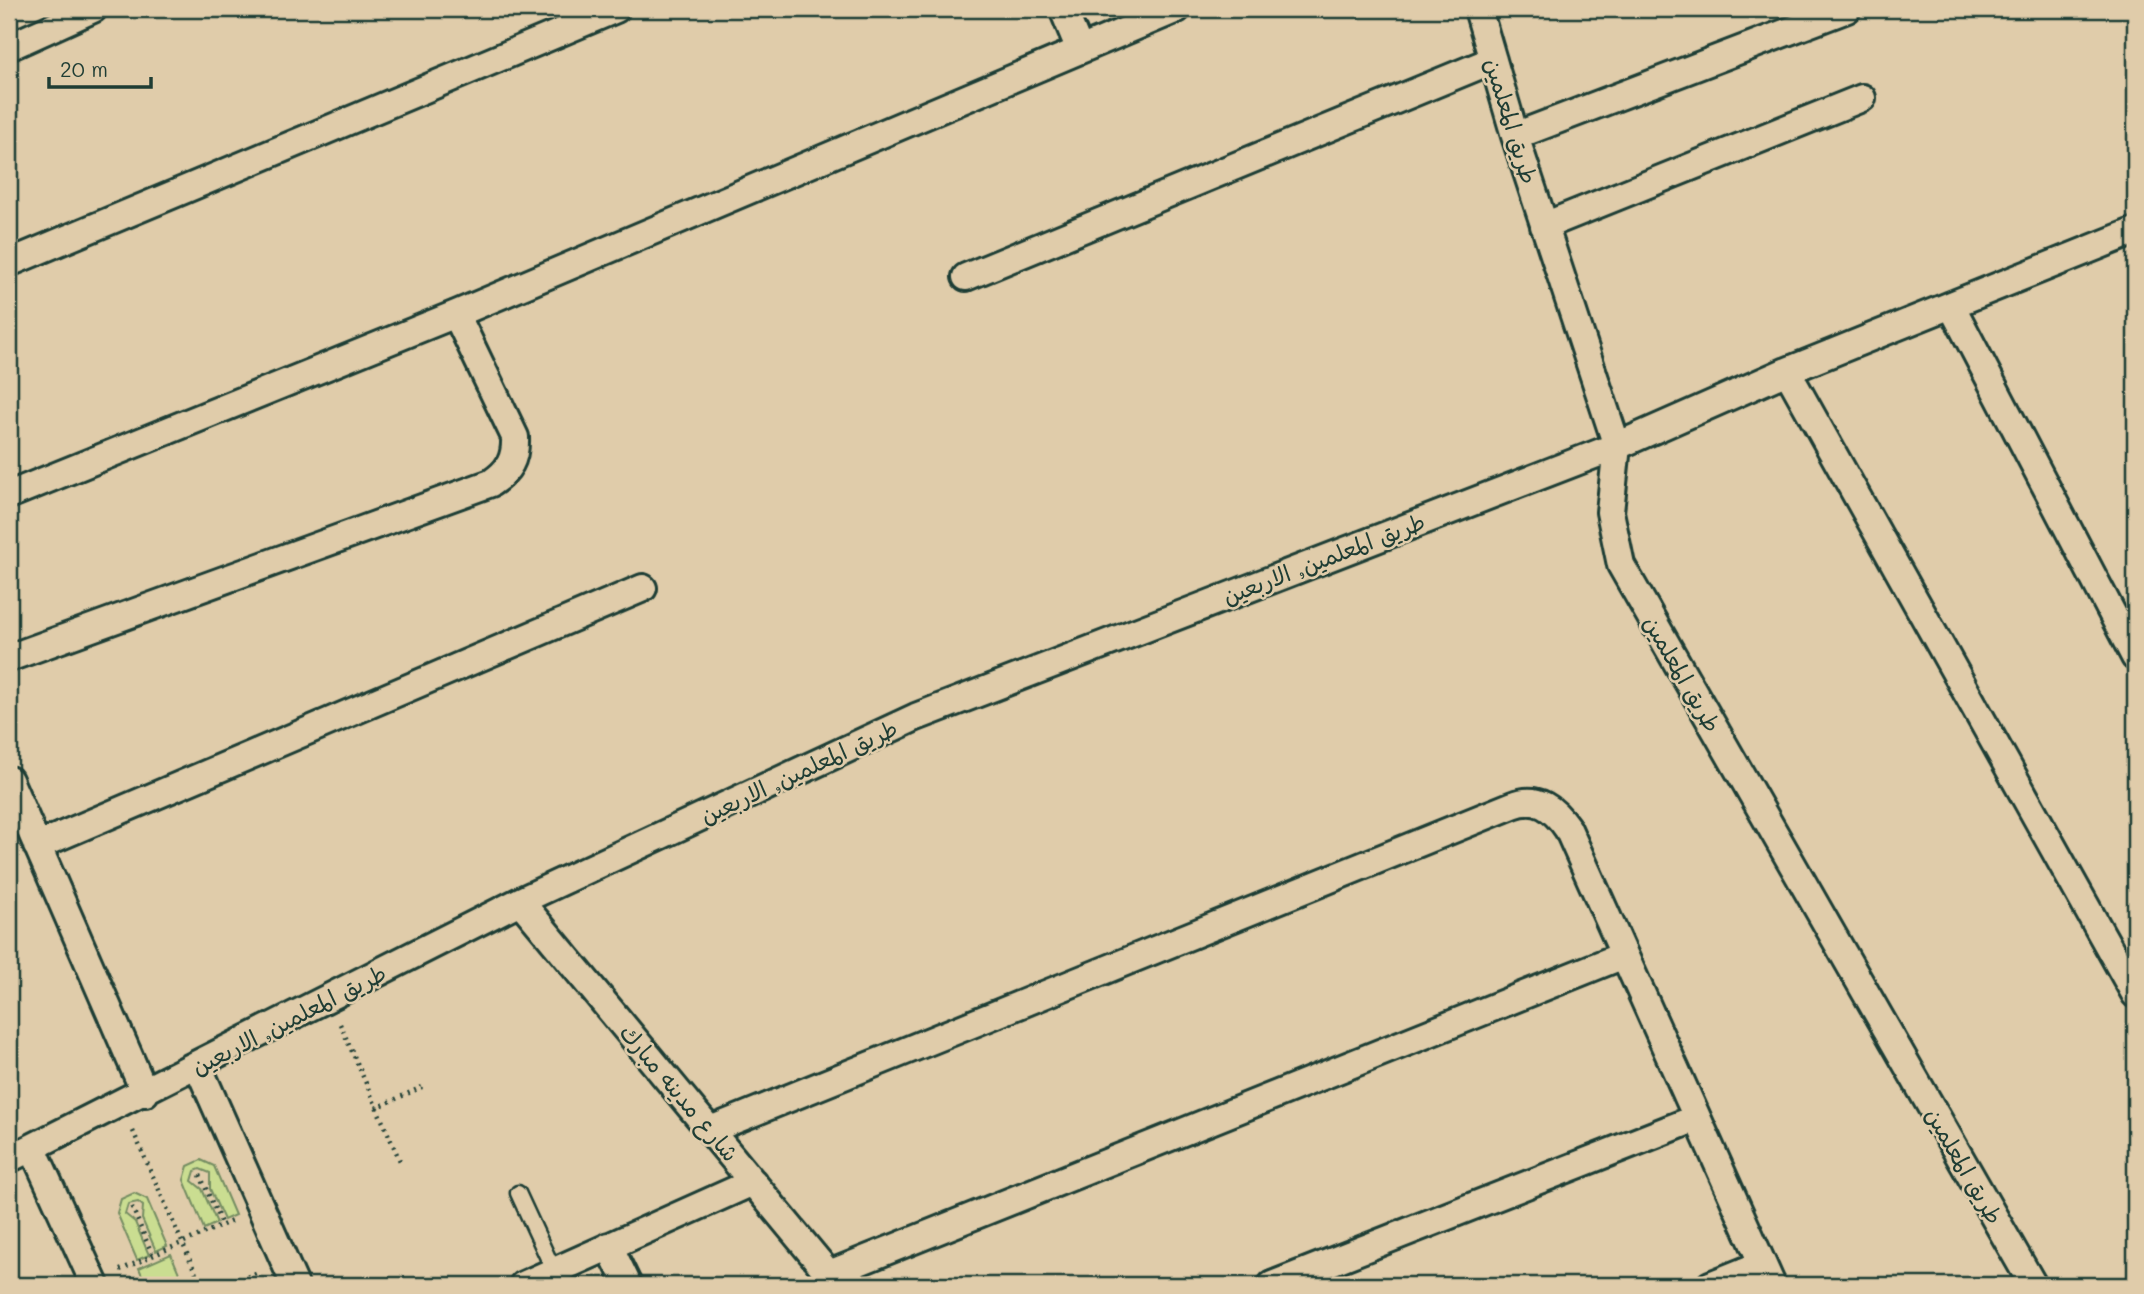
<svg xmlns="http://www.w3.org/2000/svg" width="2144" height="1294" viewBox="0 0 2144 1294" font-family="Mali,'Playpen Sans Arabic',sans-serif">
<style>
.green{fill:#cadd91;stroke:#748d62;stroke-width:2}
.lines{fill:none;stroke-linecap:round;stroke-linejoin:round}
.lane-casing{stroke:#1f3d34;stroke-width:19}
.street-casing{stroke:#1f3d34;stroke-width:32}
.path{stroke:#1f3d34;stroke-width:4.5;stroke-dasharray:2 5;stroke-linecap:butt}
.lane{stroke:#e0ccaa;stroke-width:14}
.street{stroke:#e0ccaa;stroke-width:26}
.labels{text-anchor:middle;stroke-width:5;stroke-linejoin:round;paint-order:stroke}
.street-label{font-size:23px;fill:#1f3d34;stroke:#e0ccaa}
</style>
<rect width="100%" height="100%" fill="#e0ccaa"/>
<filter id="ink" filterUnits="userSpaceOnUse"><feTurbulence type="fractalNoise" baseFrequency=".0143" numOctaves="2"/><feDisplacementMap in="SourceGraphic" scale="14" xChannelSelector="R" yChannelSelector="G"/><feConvolveMatrix kernelMatrix="1 2 1 2 8 2 1 2 1" color-interpolation-filters="sRGB"/></filter>
<g filter="url(#ink)">
<path class="green" d="M 201,1160 L 214,1166 L 235,1215 L 224,1220 L 210,1189 L 210,1173 L 200,1169 L 195,1171 L 192,1181 L 202,1189 L 217,1223 L 204,1229 L 184,1180 L 188,1166 Z
M 134,1193 L 147,1199 L 167,1246 L 156,1251 L 142,1219 L 143,1206 L 138,1202 L 128,1204 L 125,1214 L 135,1222 L 149,1255 L 137,1260 L 117,1213 L 121,1199 Z
M 171,1254 L 184,1285 L 146,1285 L 139,1268 Z"/>
<g class="lines">
<defs>
<path id="lane" d="M 518,1193 L 554,1271"/>
<path id="street" d="M 1063,9 L 1080,50
M 1478,9 L 1515,136 L 1617,446 L 1610,512 L 1621,565 L 2033,1285
M 9,47 L 93,9
M 1515,136 L 1847,9
M 1544,226 L 1862,98
M 9,263 L 616,9
M 966,277 L 1493,60
M 1951,305 L 2135,657
M 1787,371 L 2135,994
M 9,495 L 456,314 L 1177,9
M 9,658 L 491,483 C 509,471 516,459 515,437 L 456,314
M 9,780 L 145,1093
M 37,846 L 643,588
M 520,901 L 838,1285
M 198,1066 L 295,1285
M 710,1130 L 1513,805 C 1538,795 1554,809 1568,829 L 1772,1285
M 33,1149 L 95,1285
M 9,1159 L 520,901 L 916,717 L 1617,446 L 1787,371 L 2135,231
M 609,1246 L 628,1285
M 829,1274 L 1624,955
M 523,1285 L 753,1182
M 1272,1285 L 1697,1118
M 1710,1285 L 1762,1264"/>
</defs>
<use href="#lane" class="lane-casing"/>
<use href="#street" class="street-casing"/>
<path class="path" d="M 340,1024 L 400,1161
M 376,1108 L 422,1087
M 133,1131 L 201,1285
M 200,1175 L 222,1225
M 132,1207 L 153,1256
M 120,1270 L 234,1220
M 228,1285 L 256,1273"/>
<use href="#lane" class="lane"/>
<use href="#street" class="street"/>
</g>
</g>
<g class="labels">
<g class="street-label">
<text transform="translate(1511 121) rotate(73)" y="8">طريق المعلمين</text>
<text transform="translate(1324 559) rotate(-21)" y="8">طريق المعلمين, الاربعين</text>
<text transform="translate(1682 674) rotate(60)" y="8">طريق المعلمين</text>
<text transform="translate(799 772) rotate(-25)" y="8">طريق المعلمين, الاربعين</text>
<text transform="translate(289 1020) rotate(-27)" y="8">طريق المعلمين, الاربعين</text>
<text transform="translate(679 1093) rotate(50)" y="8">شارع مدينه مبارك</text>
<text transform="translate(1964 1166) rotate(60)" y="8">طريق المعلمين</text>
</g>
</g>
<rect width="2144" height="1294" fill="none" stroke="#e0ccaa" stroke-width="35"/>
<rect x="18" y="18" width="2109" height="1259" fill="none" stroke="#1f3d34" stroke-width="2.5" filter="url(#ink)"/>
<path d="M49 77v10h102v-10" fill="none" stroke="#1f3d34" stroke-width="3.5"/>
<text x="60" y="77" font-size="21" fill="#1f3d34" stroke="#e0ccaa" stroke-width="5" paint-order="stroke">20 m</text>
</svg>
